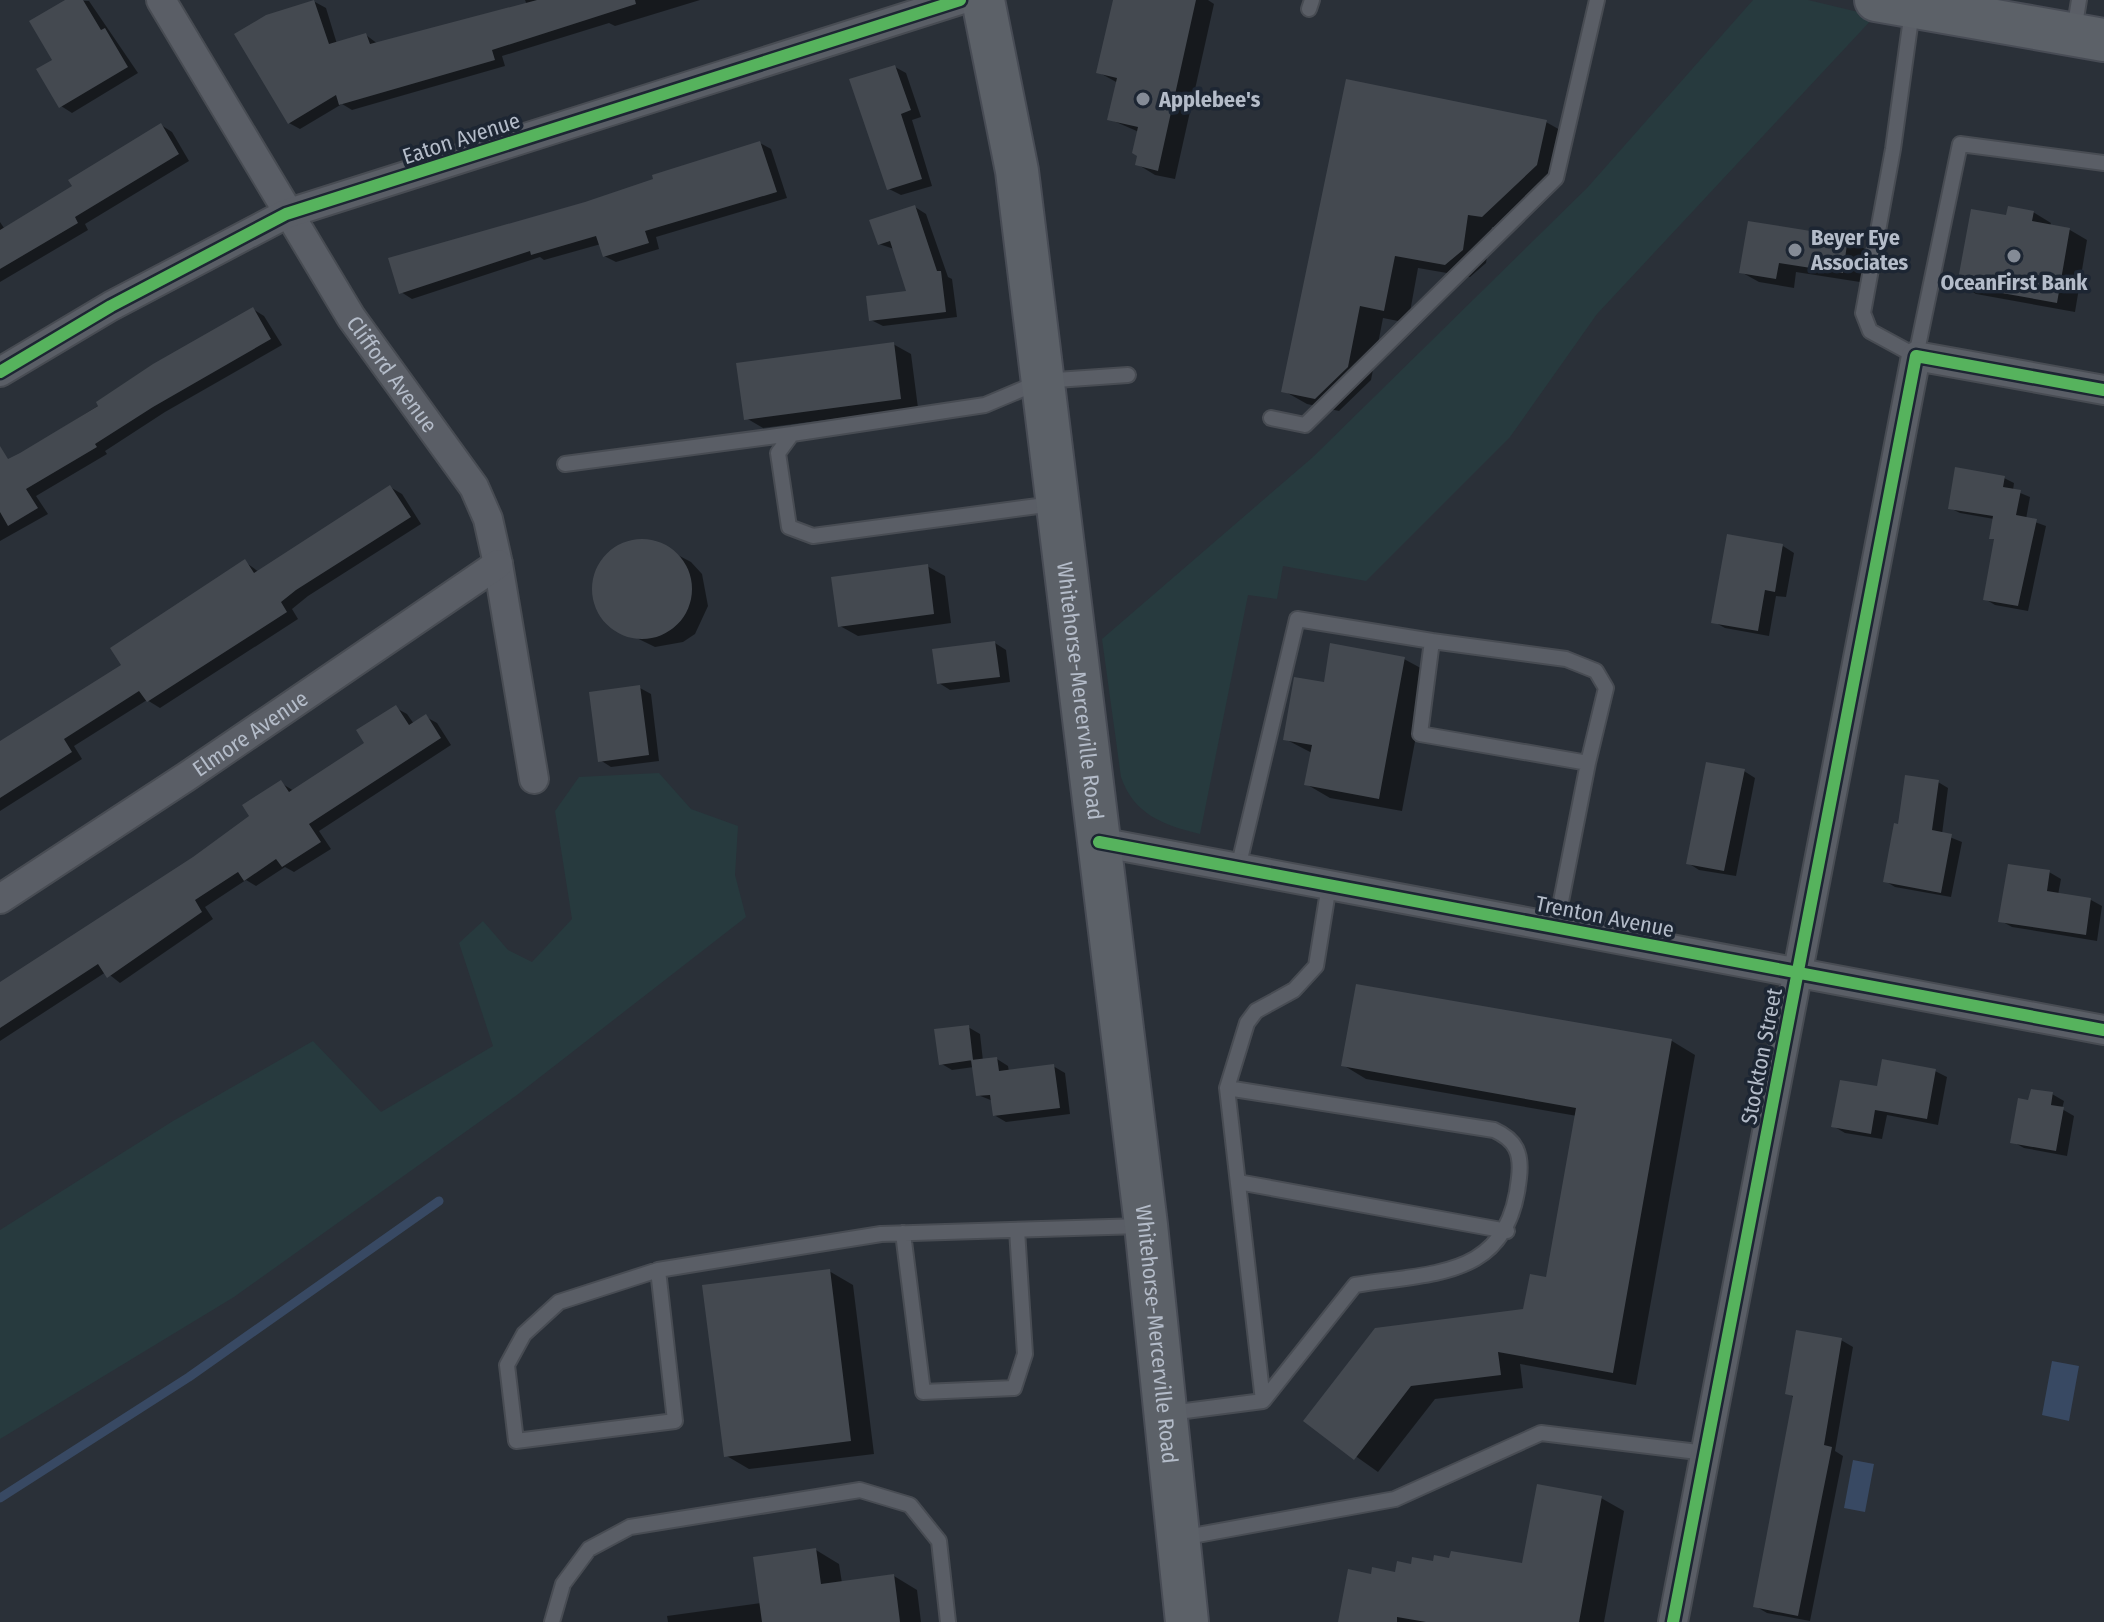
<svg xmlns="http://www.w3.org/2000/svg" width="2104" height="1622" viewBox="0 0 2104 1622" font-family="'Fira Sans Condensed',sans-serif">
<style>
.green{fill:#273a3e}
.water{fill:#384963}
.shadow{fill:#0007}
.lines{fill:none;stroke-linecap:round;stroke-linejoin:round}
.stream{stroke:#384963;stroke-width:9}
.building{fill:#444950}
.service-casing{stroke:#484c53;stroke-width:18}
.minor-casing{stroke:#484c53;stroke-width:32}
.primary-casing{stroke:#484c55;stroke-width:46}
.service{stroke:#5a5e66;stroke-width:14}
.minor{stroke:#5a5e66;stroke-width:28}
.primary{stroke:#5c6168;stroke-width:42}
.cycleway-casing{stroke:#1d2633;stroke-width:17}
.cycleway{stroke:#56b35d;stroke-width:12}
.poi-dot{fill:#848b96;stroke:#1d2633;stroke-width:3}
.labels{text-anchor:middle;stroke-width:7;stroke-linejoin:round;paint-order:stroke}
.poi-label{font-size:22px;font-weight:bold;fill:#b4bcc9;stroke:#1d2633;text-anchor:start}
.street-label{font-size:22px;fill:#b4bcc9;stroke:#1d2633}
</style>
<rect width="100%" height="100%" fill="#2a3038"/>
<path class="green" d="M 1753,0 L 1808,0 L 1875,16 L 1597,314 L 1510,437 L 1366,581 L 1283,566 L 1277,599 L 1248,595 L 1200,834 C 1164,825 1134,815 1121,777 L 1102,639 L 1313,457 L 1587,188 Z
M 659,773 L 691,809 L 738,826 L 735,875 L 746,917 L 517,1095 L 234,1297 L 0,1439 L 0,1230 L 173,1121 L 313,1041 L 381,1112 L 493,1046 L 459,943 L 483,921 L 508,950 L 532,962 L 572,919 L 555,811 L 579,777 Z"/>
<path class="water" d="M 2052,1361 L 2079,1366 L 2069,1421 L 2042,1415 Z
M 1853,1460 L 1874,1464 L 1865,1512 L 1844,1508 Z"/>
<path class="shadow" d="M 69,0 L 89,1 L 138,73 L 72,113 L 61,106 L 54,60 Z
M 525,0 L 700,0 L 615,26 L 609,23 L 502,56 L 505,66 L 352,110 L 342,104 L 300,129 L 289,123 L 315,2 L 326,8 L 337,44 L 366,35 L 378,44 L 527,5 Z
M 1115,0 L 1208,0 L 1214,4 L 1175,179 L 1155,175 L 1137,164 L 1139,132 L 1109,119 L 1118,83 L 1098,72 Z
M 895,67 L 906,73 L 921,117 L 912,120 L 932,186 L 901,195 L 889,189 Z
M 1348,81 L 1546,122 L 1569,135 L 1560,178 L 1506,229 L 1492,227 L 1486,263 L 1470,277 L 1418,268 L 1408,323 L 1383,318 L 1371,380 L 1339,411 L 1307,404 L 1284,391 Z
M 161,125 L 172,132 L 189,161 L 85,224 L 88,230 L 0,282 L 0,222 L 4,228 L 74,187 Z
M 760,143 L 771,149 L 787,198 L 656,237 L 659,249 L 616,262 L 604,256 L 601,244 L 544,260 L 540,257 L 412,299 L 401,292 Z
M 915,207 L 926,214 L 948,277 L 952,279 L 957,317 L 883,326 L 871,320 L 909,293 L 894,249 L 879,244 Z
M 2033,212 L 2051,223 L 2050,226 L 2070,230 L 2087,240 L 2075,312 L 1976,294 L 1959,284 L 2008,217 Z
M 1749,224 L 1848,239 L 1865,249 L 1860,282 L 1796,272 L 1794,288 L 1759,282 L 1741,272 Z
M 253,309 L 264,316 L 282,345 L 165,412 L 105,451 L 107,454 L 36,496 L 48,514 L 0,541 L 0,467 Z
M 893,344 L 911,354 L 918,408 L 763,428 L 746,418 Z
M 2004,478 L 2014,483 L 2013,490 L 2030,497 L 2026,519 L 2046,526 L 2028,611 L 1995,605 L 1985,599 L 1996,540 L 1991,538 L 1994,519 L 1960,513 L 1950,508 Z
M 390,487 L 402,494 L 421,524 L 308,596 L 292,609 L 298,619 L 160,708 L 147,700 L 74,746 L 82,759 L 0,811 L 0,743 L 124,666 L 245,562 L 259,572 Z
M 641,541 L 657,543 L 672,552 L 691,562 L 702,574 L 708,606 L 695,634 L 683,642 L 655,647 L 610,625 L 600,612 L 594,580 L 611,552 L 625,544 Z
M 1783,546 L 1794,553 L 1786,597 L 1776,596 L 1769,636 L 1725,628 L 1714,622 Z
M 927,566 L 945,576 L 951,623 L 858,636 L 840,626 Z
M 995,643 L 1006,650 L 1010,682 L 950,690 L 939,683 Z
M 1404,659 L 1428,672 L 1402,811 L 1330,798 L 1306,784 L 1312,753 L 1285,739 L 1325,684 Z
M 640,688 L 651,694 L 659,761 L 611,767 L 600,760 Z
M 396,708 L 407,714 L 414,724 L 426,717 L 437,723 L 451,745 L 319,831 L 331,849 L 294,872 L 285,867 L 256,886 L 246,880 L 205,907 L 213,919 L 120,983 L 106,972 L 0,1041 L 0,986 L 194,859 L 252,817 L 281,783 L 294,791 L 367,744 Z
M 1744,771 L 1755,778 L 1736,876 L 1699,870 L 1688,863 Z
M 1938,782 L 1948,788 L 1942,834 L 1962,842 L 1951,897 L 1895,887 L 1885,881 L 1900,826 Z
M 2049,872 L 2061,879 L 2058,895 L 2091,900 L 2102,906 L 2097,941 L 2012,927 L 2001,921 Z
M 1357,986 L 1672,1041 L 1695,1055 L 1636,1385 L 1520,1364 L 1523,1388 L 1435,1399 L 1378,1472 L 1306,1421 L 1525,1311 L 1548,1279 L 1577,1116 L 1366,1079 L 1343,1065 Z
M 968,1027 L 980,1034 L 983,1061 L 997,1059 L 1008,1066 L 1009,1072 L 1053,1066 L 1065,1073 L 1070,1114 L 1006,1122 L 994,1115 L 993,1101 L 978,1095 L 974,1067 L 952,1070 L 940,1063 Z
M 1935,1071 L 1947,1077 L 1938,1125 L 1887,1115 L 1882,1139 L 1845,1133 L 1833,1126 L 1878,1088 Z
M 2052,1094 L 2064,1101 L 2062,1109 L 2074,1116 L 2067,1156 L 2024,1148 L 2013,1142 L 2030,1102 Z
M 829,1271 L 853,1285 L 874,1454 L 749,1469 L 725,1455 Z
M 1841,1340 L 1853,1347 L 1835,1451 L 1843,1456 L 1810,1621 L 1767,1613 L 1755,1606 L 1795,1398 L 1787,1393 Z
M 1601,1498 L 1624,1511 L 1604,1622 L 1340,1622 L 1373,1576 L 1397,1574 L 1413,1567 L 1435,1563 L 1523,1566 Z
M 816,1550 L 839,1564 L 842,1583 L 894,1576 L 917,1590 L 921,1622 L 668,1622 L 667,1616 L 761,1603 Z"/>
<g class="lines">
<path class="stream" d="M 0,1498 L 189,1377 L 439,1201"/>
</g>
<path class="building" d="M 65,0 L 83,0 L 101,30 L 105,28 L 128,67 L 59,108 L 36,69 L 52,60 L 29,21 Z
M 314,0 L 329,44 L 366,33 L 370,44 L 537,0 L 635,0 L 636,4 L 492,50 L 495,60 L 339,105 L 336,95 L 288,124 L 234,34 L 266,15 Z
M 1113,0 L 1196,0 L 1158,171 L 1135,165 L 1137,156 L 1132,153 L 1138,127 L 1107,120 L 1117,78 L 1096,73 Z
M 895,65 L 911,110 L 901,114 L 922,179 L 887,190 L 849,79 Z
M 1346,79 L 1547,120 L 1537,165 L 1482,217 L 1468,215 L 1463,250 L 1445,265 L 1395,256 L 1384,311 L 1360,306 L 1348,367 L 1315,399 L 1281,392 Z
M 161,123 L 179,154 L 75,217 L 78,223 L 0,269 L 0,230 L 72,186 L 68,180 Z
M 760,141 L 777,192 L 645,231 L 649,243 L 603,257 L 596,236 L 531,255 L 530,251 L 399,294 L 388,258 L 585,202 L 653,179 L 652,175 Z
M 915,205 L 937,271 L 941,271 L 946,312 L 869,321 L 866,296 L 906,291 L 890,241 L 878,245 L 869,220 Z
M 2008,206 L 2034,211 L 2032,221 L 2070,228 L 2057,303 L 1957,285 L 1971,209 L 2006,215 Z
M 1748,221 L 1848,237 L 1843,273 L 1779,263 L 1776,279 L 1739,273 Z
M 253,307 L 271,339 L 153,407 L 95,444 L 97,447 L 26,489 L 38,508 L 8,526 L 0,512 L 0,446 L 8,459 L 20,453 L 98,406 L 96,402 L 153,364 Z
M 894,342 L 901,399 L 744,420 L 736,363 Z
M 1955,467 L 2005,476 L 2003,487 L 2021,490 L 2016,515 L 2037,519 L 2018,606 L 1983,600 L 1994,539 L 1989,539 L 1993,516 L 1948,509 Z
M 390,485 L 411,517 L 296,590 L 281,602 L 287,612 L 147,702 L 139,691 L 64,739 L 72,752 L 0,798 L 0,741 L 121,665 L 110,648 L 245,559 L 254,573 Z
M 1727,534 L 1783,544 L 1775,592 L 1765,590 L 1758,631 L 1711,623 Z
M592 589a50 50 0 1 1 100 0a50 50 0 1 1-100 0Z
M 928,564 L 934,614 L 838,627 L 831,577 Z
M 995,641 L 1000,677 L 937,684 L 932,649 Z
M 1330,643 L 1405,657 L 1379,799 L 1304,785 L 1312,745 L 1283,740 L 1294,677 L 1324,682 Z
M 640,685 L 649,755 L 598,762 L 589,692 Z
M 396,705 L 409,725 L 426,714 L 441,738 L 309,824 L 321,842 L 282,867 L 276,859 L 244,881 L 238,872 L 195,900 L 202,912 L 107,978 L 98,964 L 0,1028 L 0,982 L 193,857 L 249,816 L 242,805 L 281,780 L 289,792 L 364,743 L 356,730 Z
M 1706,762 L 1745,769 L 1724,871 L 1686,864 Z
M 1905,775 L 1939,780 L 1932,830 L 1952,834 L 1941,893 L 1883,882 L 1894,823 L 1898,824 Z
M 2008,864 L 2050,870 L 2047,891 L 2091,898 L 2086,935 L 1998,922 Z
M 1356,984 L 1672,1039 L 1613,1373 L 1498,1352 L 1501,1375 L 1411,1386 L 1354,1460 L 1303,1421 L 1375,1328 L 1523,1309 L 1530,1274 L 1546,1277 L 1576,1108 L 1341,1066 Z
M 969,1025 L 973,1060 L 939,1065 L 934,1029 Z
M 997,1057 L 999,1071 L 1054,1064 L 1060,1108 L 993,1116 L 990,1095 L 976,1096 L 971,1060 Z
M 1882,1059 L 1936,1069 L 1927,1119 L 1875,1110 L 1871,1134 L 1831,1127 L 1840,1080 L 1877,1086 Z
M 2031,1089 L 2053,1092 L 2051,1105 L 2064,1107 L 2056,1151 L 2010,1143 L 2018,1098 L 2028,1100 Z
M 830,1269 L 851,1441 L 724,1457 L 702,1285 Z
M 1796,1330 L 1842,1338 L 1824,1445 L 1832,1447 L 1798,1616 L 1753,1607 L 1793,1396 L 1785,1394 Z
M 1537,1484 L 1602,1496 L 1579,1622 L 1426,1622 L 1397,1617 L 1397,1622 L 1338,1622 L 1348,1569 L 1371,1574 L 1372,1567 L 1395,1572 L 1397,1561 L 1411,1564 L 1412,1557 L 1433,1561 L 1434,1555 L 1449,1558 L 1451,1551 L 1522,1563 Z
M 816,1548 L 821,1584 L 894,1574 L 900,1622 L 762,1622 L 753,1557 Z"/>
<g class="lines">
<defs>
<path id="service" d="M 1309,9 L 1312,0
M 1912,11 L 1893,149 L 1863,313 L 1870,331 L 1916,356 L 1960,144 L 2104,163
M 2074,31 L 2079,0
M 1271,418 L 1305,425 L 1556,178 L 1597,0
M 565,464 L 792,434
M 1053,504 L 813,536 L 789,527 L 778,453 L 792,434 L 985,405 L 1042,381 L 1128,375
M 1432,641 L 1566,659 L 1596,671 L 1606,688 L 1588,763
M 1238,868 L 1297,619 L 1432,641 L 1420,734 L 1588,763 L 1556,927
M 1227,1088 L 1263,1401
M 1238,1182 L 1507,1231
M 903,1233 L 923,1392 L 1014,1388 L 1025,1354 L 1017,1230
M 658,1270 L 675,1421 L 516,1441 L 507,1365 L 524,1334 L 559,1302 L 658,1270 L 881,1234 L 1142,1226
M 1170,1413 L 1263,1401 L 1355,1285 C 1435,1272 1509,1279 1519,1178 C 1522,1153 1516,1140 1494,1130 L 1227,1088 L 1247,1023 L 1256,1011 L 1294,990 L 1316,966 L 1329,885
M 1181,1538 L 1395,1499 L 1541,1433 L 1706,1453
M 552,1622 L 563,1584 L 589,1549 L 630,1527 L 860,1490 L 910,1505 L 939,1541 L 948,1622"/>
<g id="minor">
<path id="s1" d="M 161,0 L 351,317 L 474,487 L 488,519 L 498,564 L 534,779"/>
<path d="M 0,372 L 111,306 L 286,214 L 960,0"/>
<path d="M 1099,842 L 2104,1030"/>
<path id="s2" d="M 0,899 L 186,777 L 498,564"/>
<path d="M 1673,1622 L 1916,356 L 2104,390"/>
</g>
<g id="primary">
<path id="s3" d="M 983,0 L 1017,171 L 1146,1225 L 1187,1622"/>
<path d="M 1876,0 L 2104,40"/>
</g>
</defs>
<use href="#service" class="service-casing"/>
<use href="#minor" class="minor-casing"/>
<use href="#primary" class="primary-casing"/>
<use href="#service" class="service"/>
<use href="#minor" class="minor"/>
<use href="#primary" class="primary"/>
<defs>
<path id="cycleway" d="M 0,372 L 111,306 L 286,214 L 960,0
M 1099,842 L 2104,1030
M 1673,1622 L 1916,356 L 2104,390"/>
</defs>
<use href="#cycleway" class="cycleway-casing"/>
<use href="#cycleway" class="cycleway"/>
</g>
<g class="poi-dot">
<circle cx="1143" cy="99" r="8"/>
<circle cx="1795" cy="250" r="8"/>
<circle cx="2014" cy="256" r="8"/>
</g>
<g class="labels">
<g class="poi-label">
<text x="1159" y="107">Applebee's</text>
<text x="1811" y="245">Beyer Eye<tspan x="1811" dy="25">Associates</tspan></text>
<text x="2014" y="290" text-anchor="middle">OceanFirst Bank</text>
</g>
<g class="street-label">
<text transform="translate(461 138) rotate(-18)" y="8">Eaton Avenue</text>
<text dy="8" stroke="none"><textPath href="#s1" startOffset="440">Clifford Avenue</textPath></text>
<text dy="8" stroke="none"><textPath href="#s3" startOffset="698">Whitehorse-Mercerville Road</textPath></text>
<text dy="8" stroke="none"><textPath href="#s2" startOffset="300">Elmore Avenue</textPath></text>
<text transform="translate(1605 916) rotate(11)" y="8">Trenton Avenue</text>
<text transform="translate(1761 1056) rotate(-79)" y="8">Stockton Street</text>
<text dy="8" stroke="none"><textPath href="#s3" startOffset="1346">Whitehorse-Mercerville Road</textPath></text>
</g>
</g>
</svg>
